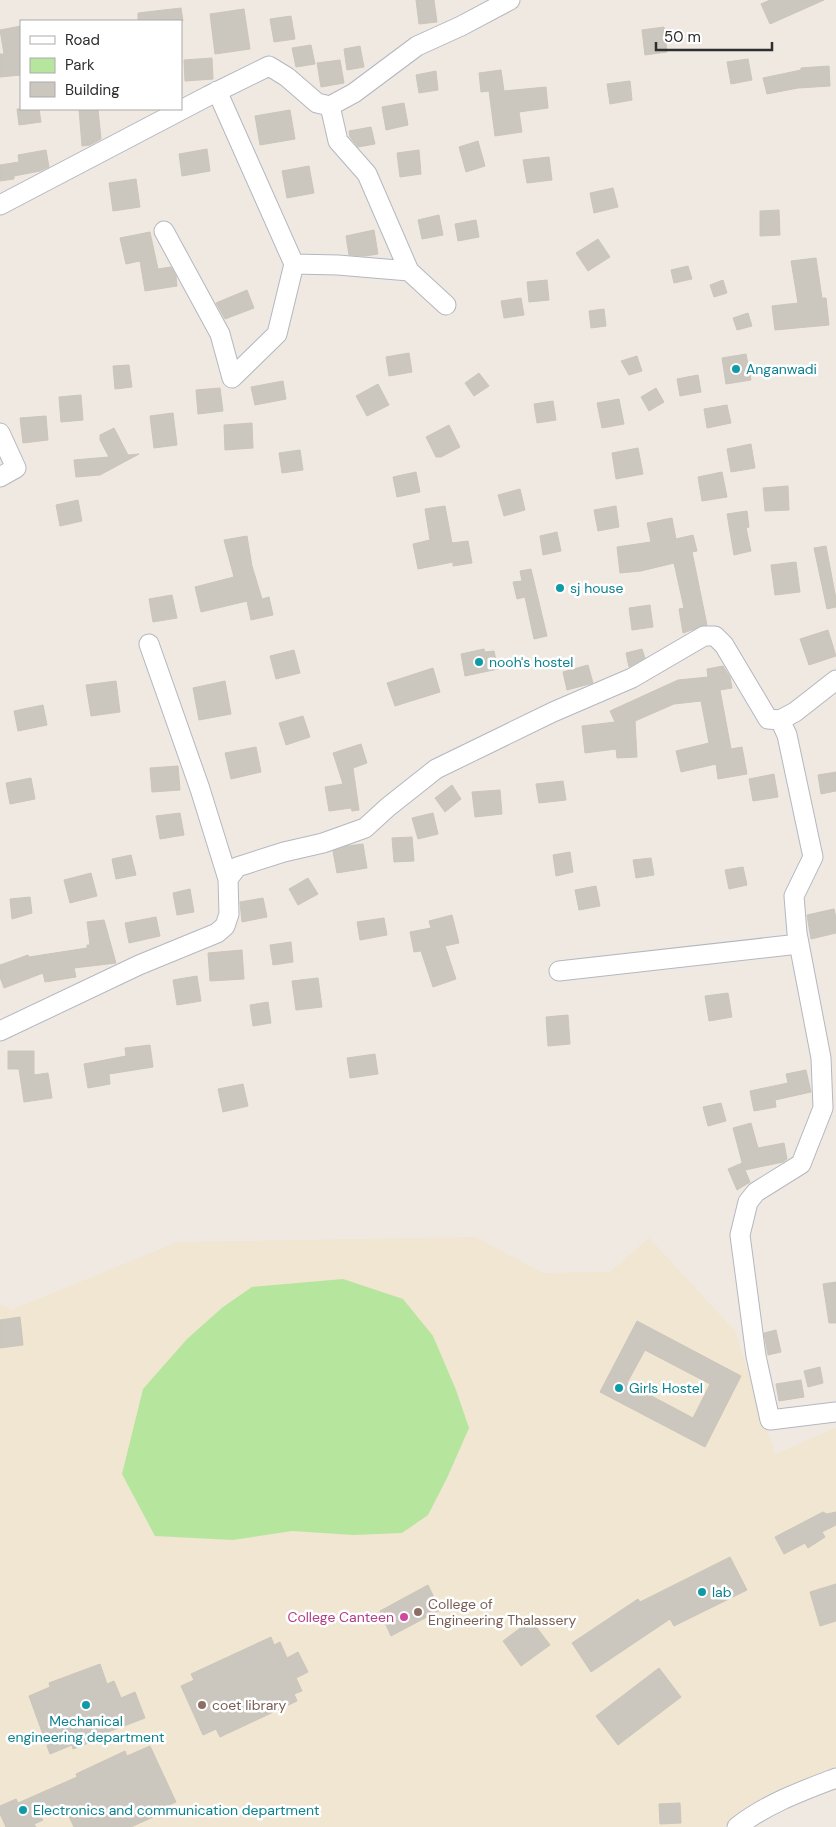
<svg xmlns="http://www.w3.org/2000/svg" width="836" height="1827" viewBox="0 0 836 1827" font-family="'DM Sans',sans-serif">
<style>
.education{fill:#f0e6d1}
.green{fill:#b6e59e}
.building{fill:#cbc7bf;stroke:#cbc5ba;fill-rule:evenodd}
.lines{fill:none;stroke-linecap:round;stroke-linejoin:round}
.minor-casing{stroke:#b4b7c1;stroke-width:21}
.minor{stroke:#fff;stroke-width:19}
.culture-dot{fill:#0f9aa8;stroke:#fff;stroke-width:2}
.education-dot{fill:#8d6e63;stroke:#fff;stroke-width:2}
.hotel-dot{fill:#d1479c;stroke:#fff;stroke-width:2}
.labels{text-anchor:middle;stroke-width:5;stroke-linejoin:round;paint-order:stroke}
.culture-label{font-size:14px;fill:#0d838f;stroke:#fff;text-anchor:start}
.education-label{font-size:14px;fill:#785e54;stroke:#fff;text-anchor:start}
.hotel-label{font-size:14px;fill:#b23c85;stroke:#fff;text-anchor:end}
</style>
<rect width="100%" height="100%" fill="#efe9e1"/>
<path class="education" d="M 475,1237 L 543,1273 L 610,1272 L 649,1238 L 735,1331 L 775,1454 L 836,1428 L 836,1769 L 790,1785 L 741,1812 L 724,1827 L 0,1827 L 0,1304 L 11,1310 L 178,1242 Z"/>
<path class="green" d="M 343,1279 L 403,1299 L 433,1336 L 456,1390 L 469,1428 L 447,1478 L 428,1515 L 402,1533 L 353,1535 L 292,1531 L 233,1540 L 155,1536 L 122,1474 L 143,1389 L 187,1339 L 223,1307 L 252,1287 Z"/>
<path class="building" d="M 416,0 L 434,0 L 437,22 L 419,24 Z
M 770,0 L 824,0 L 770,24 L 761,4 Z
M 181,8 L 183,21 L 138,21 L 138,13 Z
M 244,9 L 250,49 L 215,54 L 210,14 Z
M 291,16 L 295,39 L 274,42 L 270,19 Z
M 21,26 L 21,43 L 20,43 L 21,75 L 0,77 L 0,54 L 4,54 L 0,30 Z
M 664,27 L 667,52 L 645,55 L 642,30 Z
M 311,45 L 315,64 L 296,67 L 292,48 Z
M 360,46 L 364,67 L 347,70 L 344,49 Z
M 212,58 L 213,79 L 185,81 L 184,60 Z
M 748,59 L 752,80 L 731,84 L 727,62 Z
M 340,60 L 344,83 L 321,87 L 317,63 Z
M 829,66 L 830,86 L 798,88 L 767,94 L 763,78 L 801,70 L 801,68 Z
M 501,70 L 504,91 L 546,87 L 548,108 L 519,112 L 522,132 L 495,136 L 489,91 L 481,92 L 479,73 Z
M 436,71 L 438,90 L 419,93 L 416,75 Z
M 630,81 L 632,100 L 610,104 L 607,84 Z
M 404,103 L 408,125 L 386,130 L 382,107 Z
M 17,109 L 39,109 L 41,122 L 19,125 Z
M 79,109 L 98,109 L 101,139 L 90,145 L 82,146 Z
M 290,110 L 295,139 L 260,145 L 255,116 Z
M 371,127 L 375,144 L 358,147 L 350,137 L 349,131 Z
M 478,141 L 485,166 L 466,172 L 459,147 Z
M 207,149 L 210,171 L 182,176 L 179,154 Z
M 46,150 L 49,167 L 40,171 L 14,176 L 14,179 L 0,181 L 0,165 L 19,162 L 18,155 Z
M 419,150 L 421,174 L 400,177 L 397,153 Z
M 549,157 L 552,180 L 527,183 L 523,160 Z
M 309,166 L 314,193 L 287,198 L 282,171 Z
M 136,179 L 140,207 L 113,211 L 109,183 Z
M 613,188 L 618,207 L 594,213 L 590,193 Z
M 779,210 L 780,235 L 760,236 L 760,211 Z
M 439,215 L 443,235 L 422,239 L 418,220 Z
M 476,220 L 479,237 L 458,241 L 455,224 Z
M 374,230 L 378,254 L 365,256 L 349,255 L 346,236 Z
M 150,232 L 158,269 L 171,267 L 176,276 L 177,286 L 145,291 L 140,261 L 126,264 L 120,238 Z
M 598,239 L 610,257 L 588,271 L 576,253 Z
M 816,258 L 822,298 L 826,298 L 829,325 L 775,330 L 772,306 L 798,303 L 791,261 Z
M 688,266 L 692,279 L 674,283 L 671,270 Z
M 547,280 L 549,300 L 529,302 L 527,282 Z
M 723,280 L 727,293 L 714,297 L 710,285 Z
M 247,290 L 254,308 L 225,319 L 216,303 Z
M 521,298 L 524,315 L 504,318 L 501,301 Z
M 604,309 L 606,326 L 591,328 L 589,311 Z
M 748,313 L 752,326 L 737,330 L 733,318 Z
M 409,353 L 412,372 L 389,376 L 386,357 Z
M 746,354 L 751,380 L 726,384 L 722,358 Z
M 637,356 L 642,371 L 629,375 L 621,361 Z
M 129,365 L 132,387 L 115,389 L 113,366 Z
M 479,373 L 489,386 L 474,396 L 465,383 Z
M 698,375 L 701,392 L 680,396 L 677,379 Z
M 283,381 L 286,399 L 255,405 L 251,387 Z
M 378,384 L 389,405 L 367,416 L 356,396 Z
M 220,388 L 223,411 L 198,414 L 196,390 Z
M 656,388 L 664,402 L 649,411 L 641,397 Z
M 81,395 L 83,420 L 61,422 L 59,397 Z
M 619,399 L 624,424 L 602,428 L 597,403 Z
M 553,401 L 556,420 L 537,423 L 534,404 Z
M 727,405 L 731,423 L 707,428 L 704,409 Z
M 173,413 L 177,445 L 154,448 L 150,416 Z
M 46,416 L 48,440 L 23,443 L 20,418 Z
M 252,423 L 253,448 L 225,450 L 224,425 Z
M 449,425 L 460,447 L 441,457 L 436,457 L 426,437 Z
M 114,428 L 128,455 L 139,454 L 100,475 L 76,477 L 74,460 L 109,457 L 100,440 L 100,435 Z
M 751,444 L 755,468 L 731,472 L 727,449 Z
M 638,448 L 643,474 L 616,479 L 612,453 Z
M 300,450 L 303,470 L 282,473 L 279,453 Z
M 416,472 L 420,492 L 397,497 L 393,477 Z
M 722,472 L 727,497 L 702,501 L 698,477 Z
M 788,486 L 789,510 L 765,511 L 763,488 Z
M 520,489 L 525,510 L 504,516 L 498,495 Z
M 78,500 L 82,521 L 60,526 L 56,505 Z
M 445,506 L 452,543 L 468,541 L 472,563 L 453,566 L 453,562 L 418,569 L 413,544 L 430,540 L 425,509 Z
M 616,506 L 619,527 L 598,531 L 594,510 Z
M 747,511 L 749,527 L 746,528 L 751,551 L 734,555 L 727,514 Z
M 672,518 L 676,539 L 693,535 L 697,551 L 692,552 L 707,625 L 683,633 L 679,609 L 684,608 L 674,563 L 641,571 L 620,573 L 617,547 L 651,542 L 647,523 Z
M 557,532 L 561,551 L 543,555 L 540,536 Z
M 247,536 L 252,566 L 262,599 L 269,597 L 273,615 L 251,620 L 247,601 L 201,612 L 195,587 L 234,577 L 224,540 Z
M 826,546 L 836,599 L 836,607 L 827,609 L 814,548 Z
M 796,562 L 800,592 L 775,595 L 771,565 Z
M 531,569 L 547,636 L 534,639 L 525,597 L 517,599 L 513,582 L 522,581 L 520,571 Z
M 172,595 L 177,618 L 153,622 L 149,599 Z
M 650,605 L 653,627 L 632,630 L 629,608 Z
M 828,630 L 836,656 L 809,665 L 800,639 Z
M 484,649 L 485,652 L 494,651 L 498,669 L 465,676 L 461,654 Z
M 642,649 L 645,658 L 629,667 L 626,653 Z
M 294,650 L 300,673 L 276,679 L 270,656 Z
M 588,665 L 593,683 L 567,690 L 563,672 Z
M 723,666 L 730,677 L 732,688 L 720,690 L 731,749 L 742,747 L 747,774 L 718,779 L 716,764 L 681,772 L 676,751 L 709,743 L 701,701 L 674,704 L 635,721 L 637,757 L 617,758 L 616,749 L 585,753 L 582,726 L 615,722 L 610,711 L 678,680 L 708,677 L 707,669 Z
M 433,668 L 440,692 L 395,706 L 387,683 Z
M 116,681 L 120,712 L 91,716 L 86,685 Z
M 225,681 L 231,714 L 199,720 L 193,688 Z
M 43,705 L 47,725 L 18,731 L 14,711 Z
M 303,716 L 310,737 L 286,745 L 279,723 Z
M 361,744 L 367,763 L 353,768 L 359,810 L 352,811 L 351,808 L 329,811 L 325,787 L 343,784 L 333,753 Z
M 256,747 L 261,772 L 231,779 L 225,753 Z
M 178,766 L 180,790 L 152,792 L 150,768 Z
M 836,772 L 836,791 L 821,794 L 818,775 Z
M 774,774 L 778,797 L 753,801 L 749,779 Z
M 31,778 L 35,799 L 10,804 L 6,783 Z
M 563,781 L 566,800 L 539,803 L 536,784 Z
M 452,785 L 461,799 L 445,812 L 435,798 Z
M 500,790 L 502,814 L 475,817 L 472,792 Z
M 180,813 L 184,835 L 160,839 L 156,816 Z
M 433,813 L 438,834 L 418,839 L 412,818 Z
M 412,837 L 414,861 L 394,862 L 392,838 Z
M 363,844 L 367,868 L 337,873 L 333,851 L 347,846 Z
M 570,852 L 573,872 L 556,876 L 553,855 Z
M 131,855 L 136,875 L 116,879 L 112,859 Z
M 651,858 L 654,875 L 636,878 L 633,860 Z
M 743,867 L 747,885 L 729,889 L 725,870 Z
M 91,873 L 97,896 L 70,903 L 64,880 Z
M 308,878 L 318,894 L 298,905 L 289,889 Z
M 596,886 L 600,906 L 579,910 L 575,890 Z
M 190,889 L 194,912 L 177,915 L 173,893 Z
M 30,897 L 32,913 L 12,919 L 10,899 Z
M 263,898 L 267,917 L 242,922 L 240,902 Z
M 834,909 L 836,918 L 836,933 L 811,939 L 807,915 Z
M 452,915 L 459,943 L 445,946 L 456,979 L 433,987 L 421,951 L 414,952 L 410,932 L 431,928 L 429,921 Z
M 156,917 L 160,936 L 129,943 L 125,923 Z
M 384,918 L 387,935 L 360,940 L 357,922 Z
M 104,920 L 116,963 L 74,968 L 76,977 L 45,982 L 43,973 L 4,988 L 0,977 L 0,965 L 28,955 L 29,957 L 87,948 L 87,945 L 90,945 L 87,922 Z
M 291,942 L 293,962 L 273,965 L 270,945 Z
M 242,950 L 244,979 L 210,981 L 208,953 Z
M 197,976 L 201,1001 L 177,1005 L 173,980 Z
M 318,978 L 322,1007 L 296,1010 L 292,981 Z
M 728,993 L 732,1017 L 709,1021 L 705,996 Z
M 268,1002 L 271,1023 L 253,1026 L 250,1005 Z
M 568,1015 L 570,1044 L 548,1046 L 546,1017 Z
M 150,1045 L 153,1067 L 109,1074 L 110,1084 L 88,1088 L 84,1064 L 126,1056 L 125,1048 Z
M 8,1051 L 34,1051 L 34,1075 L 48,1073 L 52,1098 L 24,1102 L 19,1069 L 8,1069 Z
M 375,1054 L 378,1074 L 350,1078 L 347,1058 Z
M 806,1070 L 811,1092 L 775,1100 L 776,1107 L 754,1111 L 750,1091 L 788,1083 L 786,1074 Z
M 243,1084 L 248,1106 L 223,1112 L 218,1089 Z
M 721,1103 L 726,1121 L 708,1126 L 703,1107 Z
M 751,1123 L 758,1148 L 784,1143 L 787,1159 L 783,1162 L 745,1170 L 750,1182 L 737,1190 L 728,1169 L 742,1163 L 743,1166 L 733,1128 Z
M 836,1282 L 836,1323 L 829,1323 L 823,1284 Z
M 20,1317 L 23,1345 L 0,1348 L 0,1320 Z
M 637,1321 L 741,1376 L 705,1447 L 600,1392 ZM 645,1350 L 710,1384 L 693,1418 L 627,1383 Z
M 776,1330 L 781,1352 L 768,1355 L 764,1333 Z
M 820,1367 L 823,1383 L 808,1387 L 804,1371 Z
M 801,1380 L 804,1397 L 779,1401 L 776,1384 Z
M 823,1512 L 827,1514 L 836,1512 L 836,1525 L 822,1532 L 825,1537 L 808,1548 L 805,1543 L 784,1554 L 775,1537 Z
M 730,1557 L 747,1590 L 674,1626 L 670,1619 L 591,1672 L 572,1643 L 638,1599 L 640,1602 Z
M 836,1584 L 836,1621 L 820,1626 L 810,1592 Z
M 428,1585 L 440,1610 L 391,1636 L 380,1611 Z
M 531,1620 L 550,1645 L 521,1666 L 503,1641 Z
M 271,1637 L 274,1645 L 280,1642 L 287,1658 L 298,1652 L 308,1672 L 296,1678 L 302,1691 L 294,1694 L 297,1701 L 220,1737 L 216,1729 L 203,1735 L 181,1686 L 194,1680 L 191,1674 Z
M 100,1664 L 107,1684 L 114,1681 L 121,1698 L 135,1692 L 145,1718 L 95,1737 L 96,1740 L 73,1749 L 72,1745 L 50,1754 L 29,1696 L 50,1687 L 49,1683 Z
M 659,1668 L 681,1697 L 618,1745 L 596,1716 Z
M 150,1746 L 176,1802 L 151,1813 L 153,1817 L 131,1827 L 74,1827 L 64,1806 L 41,1817 L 43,1820 L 34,1824 L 36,1827 L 6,1827 L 0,1814 L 0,1806 L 16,1799 L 18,1803 L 77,1777 L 76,1774 L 125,1751 L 127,1756 Z
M 680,1803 L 681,1823 L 660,1824 L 659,1804 Z"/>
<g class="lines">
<defs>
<path id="minor" d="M 0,205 L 208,96 L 269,66 L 287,77 L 317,103 L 330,106 L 354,93 L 417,46 L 461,26 L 510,0
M 164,231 L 220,334 L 232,378 L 277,334 L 294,264 L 217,91
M 294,264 L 338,265 L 409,271 L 367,174 L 338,141 L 330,106
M 409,271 L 446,305
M 0,433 L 16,468 L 0,477
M 149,644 L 200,789 L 228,879
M 780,720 L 787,735 L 813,857 L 794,896 L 797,933 L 821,1058 L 823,1108 L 801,1164 L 756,1192 L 748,1202 L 740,1235 L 756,1356 L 770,1420 L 836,1412
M 559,971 L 799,944
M 0,1031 L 139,965 L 217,933 L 225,926 L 229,914 L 228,879 L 237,867 L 284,852 L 323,843 L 365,828 L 388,807 L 436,769 L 553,712 L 632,678 L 704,636 L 715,636 L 724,645 L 768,719 L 780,720 L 795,712 L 836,680
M 737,1827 C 766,1804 802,1791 836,1778"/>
</defs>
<use href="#minor" class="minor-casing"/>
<use href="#minor" class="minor"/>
</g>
<g class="culture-dot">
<circle cx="736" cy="369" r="5"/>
<circle cx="560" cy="588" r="5"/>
<circle cx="479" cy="662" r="5"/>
<circle cx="619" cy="1388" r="5"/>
<circle cx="702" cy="1592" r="5"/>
<circle cx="86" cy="1705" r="5"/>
<circle cx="23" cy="1810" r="5"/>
</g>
<g class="education-dot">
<circle cx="418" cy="1612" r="5"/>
<circle cx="202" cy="1705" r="5"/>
</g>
<circle class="hotel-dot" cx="404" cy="1617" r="5"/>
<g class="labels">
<g class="culture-label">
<text x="746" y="374">Anganwadi</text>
<text x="570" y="593">sj house</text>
<text x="489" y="667">nooh's hostel</text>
<text x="629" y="1393">Girls Hostel</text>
<text x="712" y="1597">lab</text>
<text x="86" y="1726" text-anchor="middle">Mechanical<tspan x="86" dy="16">engineering department</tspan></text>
<text x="33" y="1815">Electronics and communication department</text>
</g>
<g class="education-label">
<text x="428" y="1609">College of<tspan x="428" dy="16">Engineering Thalassery</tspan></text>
<text x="212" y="1710">coet library</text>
</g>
<g class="hotel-label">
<text x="394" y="1622">College Canteen</text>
</g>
</g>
<rect x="20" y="20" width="162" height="90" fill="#ffffff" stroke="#ababab"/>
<rect x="30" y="36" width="25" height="8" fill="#ffffff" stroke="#ababab"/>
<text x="65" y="45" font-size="15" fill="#2e2e2e">Road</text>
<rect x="30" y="58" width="25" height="15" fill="#b6e59e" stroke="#ababab"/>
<text x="65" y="70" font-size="15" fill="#2e2e2e">Park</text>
<rect x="30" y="82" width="25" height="15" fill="#cbc7bf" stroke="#ababab"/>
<text x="65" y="95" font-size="15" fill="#2e2e2e">Building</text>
<path d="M656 42v8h116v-8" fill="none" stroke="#2e2e2e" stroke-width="2.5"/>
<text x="664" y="42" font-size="15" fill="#2e2e2e" stroke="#ffffff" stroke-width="4" paint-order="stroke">50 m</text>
</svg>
